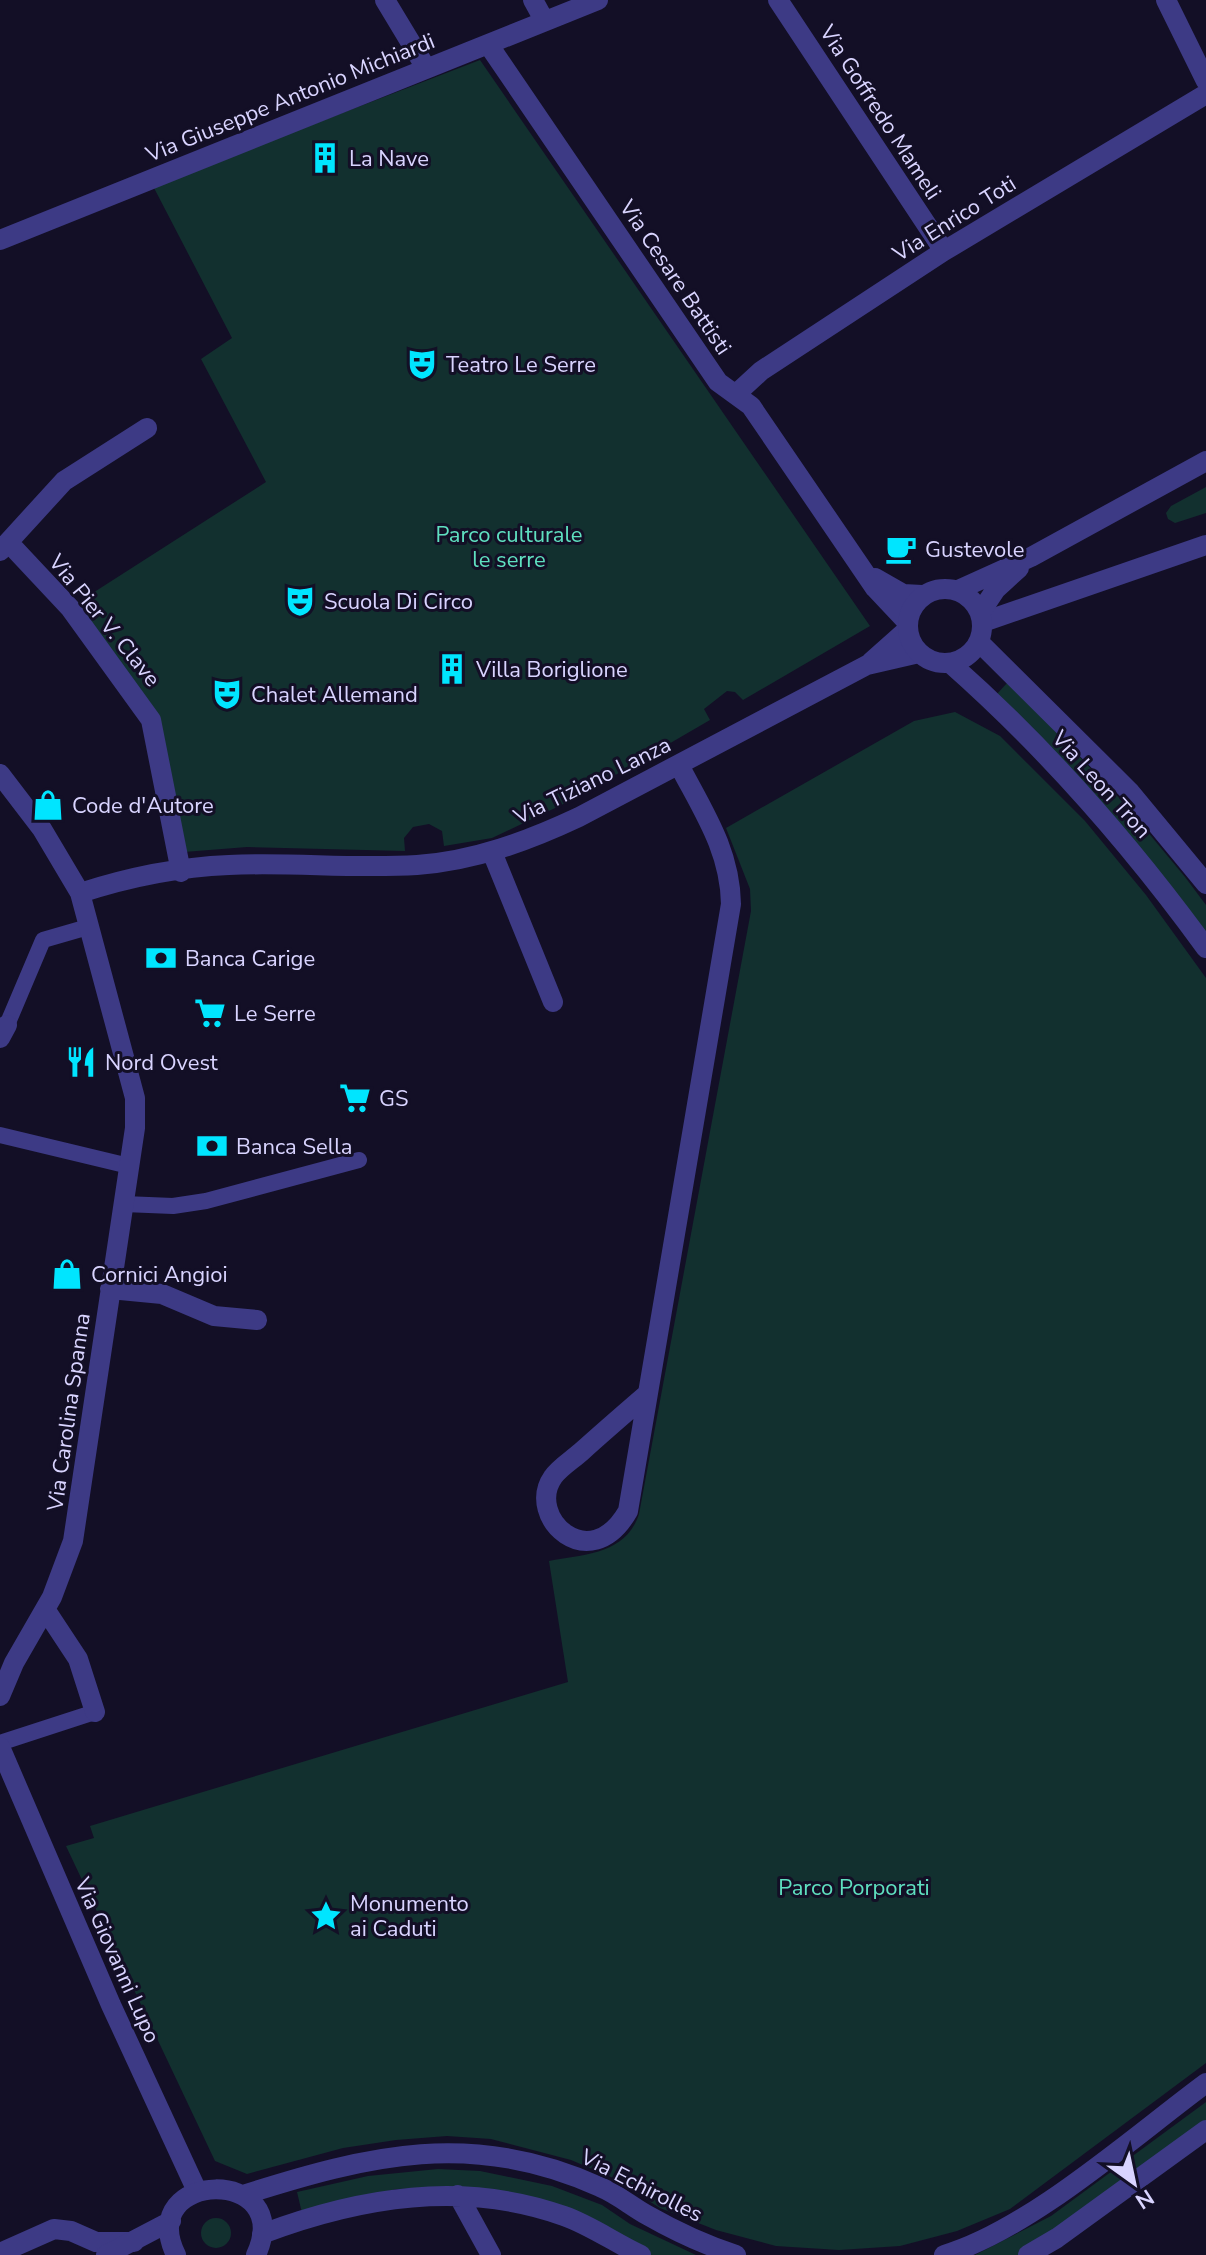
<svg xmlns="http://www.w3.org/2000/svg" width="1206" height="2255" viewBox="0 0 1206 2255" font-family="'Nunito Sans',sans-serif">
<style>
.green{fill:#12302f}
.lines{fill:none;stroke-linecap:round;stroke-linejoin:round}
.pedestrian{stroke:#3d3a85;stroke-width:16}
.minor{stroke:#3d3a85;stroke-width:20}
.tertiary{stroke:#3d3a85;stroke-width:20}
.labels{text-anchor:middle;stroke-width:6;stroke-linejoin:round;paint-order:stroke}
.street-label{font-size:22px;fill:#d9d4ff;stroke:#130f26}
.poi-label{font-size:22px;fill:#d9d4ff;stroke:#130f26;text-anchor:start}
.park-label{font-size:22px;fill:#5fe0c0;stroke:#130f26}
</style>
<rect width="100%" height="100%" fill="#130f26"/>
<path class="green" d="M 480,60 L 870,626 L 743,700 L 735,692 L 727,691 L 704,709 L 710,720 L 574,799 L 492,838 L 444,846 L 442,831 L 429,824 L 413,827 L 404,838 L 405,851 L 247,847 L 184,852 L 152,705 L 74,605 L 266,482 L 201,359 L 232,338 L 153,186 Z
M 1206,487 L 1206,513 L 1175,523 L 1168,519 L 1166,513 L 1171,506 Z
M 1008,682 L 1122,801 L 1185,877 L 1206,905 L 1206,935 L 996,695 Z
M 955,712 L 1000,736 L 1085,821 L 1146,895 L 1206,978 L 1206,2063 L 1010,2209 L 957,2231 L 900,2246 L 839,2250 L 776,2246 L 716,2230 L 660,2208 L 611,2177 L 571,2160 L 491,2139 L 447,2136 L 396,2140 L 343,2148 L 247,2174 L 215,2161 L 66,1846 L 94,1838 L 90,1826 L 568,1682 L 549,1561 C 586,1554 626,1554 639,1514 L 751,911 L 750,889 L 726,828 L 914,721 Z
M 1206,2102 L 1206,2123 L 1018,2255 L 975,2255 L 1051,2216 Z
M 438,2169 L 480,2171 L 552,2186 L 602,2205 L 630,2224 L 696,2255 L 651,2255 L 624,2241 L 467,2188 L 396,2189 L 302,2213 L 297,2192 L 368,2176 Z
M201 2233a15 15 0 1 1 30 0a15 15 0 1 1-30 0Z"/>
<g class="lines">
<path class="pedestrian" d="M 7,1025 L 43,940 L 88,927
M 0,1135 L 129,1166
M 124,1204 L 173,1206 L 206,1201 L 359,1160
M 0,1743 L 95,1712"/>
<path class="minor" d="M 385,0 L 426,68
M 533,0 L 544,20
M 778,0 L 944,251
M 1166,0 L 1206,81
M 488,44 L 718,382 L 751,406 L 875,588 L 907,622
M 0,240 L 598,0
M 736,394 L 761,371 L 944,251 L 1206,94
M 10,544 L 70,608 L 151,720 L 181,872
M 0,551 L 64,481 L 147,428
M 875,578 L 903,594 L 922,595
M 983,622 L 1206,545
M 871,662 L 907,630
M 0,774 L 42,829 L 80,893 L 135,1098 L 135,1128 L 73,1541 L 52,1597 L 14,1663 L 0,1696
M 492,852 L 553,1002
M 80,893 C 126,878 180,867 229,865 C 291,862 354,869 417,865 C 474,861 528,841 579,817 L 867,665 L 919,653
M 0,1038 L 7,1025
M 110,1289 L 162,1294 L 214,1316 L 257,1320
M 646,1395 C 624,1414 602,1433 581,1452 C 572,1460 559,1468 553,1477 C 525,1517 590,1578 628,1511 L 731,904 C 730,850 703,811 679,765
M 45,1609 L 78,1659 L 95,1712
M 0,1747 L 111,2005 L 197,2191
M 0,2253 L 54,2229 L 71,2231 L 96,2242 L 134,2242"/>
<path class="tertiary" d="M908 626a37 37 0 1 1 74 0a37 37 0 1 1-74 0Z
M 958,590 L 1031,557 L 1206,461
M 980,613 L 996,589 L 1019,568
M 979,642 L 1130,792 L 1206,884
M 950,663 C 1045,747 1131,845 1206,948
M 243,2195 C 369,2155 473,2129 600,2187 C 617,2194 631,2206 647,2215 C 675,2231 705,2245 736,2255
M 458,2195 L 491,2255
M 262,2234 C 360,2197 463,2180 564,2216 C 590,2225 615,2243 641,2255
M 106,2255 L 171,2221
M 176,2255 C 134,2169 297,2166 256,2255
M 944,2255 C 1029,2230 1133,2137 1206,2083
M 1028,2255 L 1057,2238 L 1206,2130"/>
</g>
<defs>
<symbol id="building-bare" viewBox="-9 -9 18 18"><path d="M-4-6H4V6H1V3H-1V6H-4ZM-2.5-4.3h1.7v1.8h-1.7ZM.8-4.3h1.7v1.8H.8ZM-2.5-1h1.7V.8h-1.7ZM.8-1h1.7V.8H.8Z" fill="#00e5ff" stroke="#130f26" stroke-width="2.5" paint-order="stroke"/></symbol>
<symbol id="theatre-bare" viewBox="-9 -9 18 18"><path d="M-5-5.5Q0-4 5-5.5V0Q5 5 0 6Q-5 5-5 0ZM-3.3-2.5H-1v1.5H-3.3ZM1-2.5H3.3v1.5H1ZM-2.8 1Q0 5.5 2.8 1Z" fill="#00e5ff" stroke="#130f26" stroke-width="2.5" paint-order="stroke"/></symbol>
<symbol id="cafe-bare" viewBox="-9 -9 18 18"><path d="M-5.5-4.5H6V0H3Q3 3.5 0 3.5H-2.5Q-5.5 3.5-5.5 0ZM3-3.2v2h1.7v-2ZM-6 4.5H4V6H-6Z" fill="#00e5ff" stroke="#130f26" stroke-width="2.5" paint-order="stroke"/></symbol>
<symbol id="shop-bare" viewBox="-9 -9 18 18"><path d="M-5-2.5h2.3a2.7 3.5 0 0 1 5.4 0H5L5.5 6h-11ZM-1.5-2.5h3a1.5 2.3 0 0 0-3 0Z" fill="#00e5ff" stroke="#130f26" stroke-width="2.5" paint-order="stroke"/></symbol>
<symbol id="bank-bare" viewBox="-9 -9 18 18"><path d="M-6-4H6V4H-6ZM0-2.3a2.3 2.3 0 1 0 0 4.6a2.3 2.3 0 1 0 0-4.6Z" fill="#00e5ff" stroke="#130f26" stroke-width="2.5" paint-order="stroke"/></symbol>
<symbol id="supermarket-bare" viewBox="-9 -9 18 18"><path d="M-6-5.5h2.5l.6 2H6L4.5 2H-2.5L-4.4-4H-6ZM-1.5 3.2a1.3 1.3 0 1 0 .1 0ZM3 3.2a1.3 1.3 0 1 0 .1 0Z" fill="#00e5ff" stroke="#130f26" stroke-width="2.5" paint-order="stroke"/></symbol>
<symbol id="restaurant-bare" viewBox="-9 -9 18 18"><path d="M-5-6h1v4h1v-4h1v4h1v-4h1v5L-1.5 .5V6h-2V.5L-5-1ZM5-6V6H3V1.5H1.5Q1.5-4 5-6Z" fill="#00e5ff" stroke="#130f26" stroke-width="2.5" paint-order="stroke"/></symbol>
<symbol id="sight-bare" viewBox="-9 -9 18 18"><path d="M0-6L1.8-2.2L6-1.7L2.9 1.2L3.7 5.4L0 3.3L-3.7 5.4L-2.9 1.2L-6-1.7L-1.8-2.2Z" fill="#00e5ff" stroke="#130f26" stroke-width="2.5" paint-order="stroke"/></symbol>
</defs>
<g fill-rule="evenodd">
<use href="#building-bare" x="303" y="136" width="44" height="44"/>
<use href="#theatre-bare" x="400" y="342" width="44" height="44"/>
<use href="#cafe-bare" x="879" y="527" width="44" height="44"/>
<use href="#theatre-bare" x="278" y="579" width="44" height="44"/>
<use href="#building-bare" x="430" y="647" width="44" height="44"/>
<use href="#theatre-bare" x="205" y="672" width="44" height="44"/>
<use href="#shop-bare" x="26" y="783" width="44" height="44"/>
<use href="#bank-bare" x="139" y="936" width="44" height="44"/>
<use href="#supermarket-bare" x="188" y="991" width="44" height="44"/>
<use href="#restaurant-bare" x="59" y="1040" width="44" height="44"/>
<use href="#supermarket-bare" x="333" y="1076" width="44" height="44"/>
<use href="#bank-bare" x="190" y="1124" width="44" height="44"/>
<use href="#shop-bare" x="45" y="1252" width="44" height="44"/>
<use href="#sight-bare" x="304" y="1894" width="44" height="44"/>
</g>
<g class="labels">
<g class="street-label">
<text transform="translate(290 97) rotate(-22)" y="8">Via Giuseppe Antonio Michiardi</text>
<text transform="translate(881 112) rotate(57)" y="8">Via Goffredo Mameli</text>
<text transform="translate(954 218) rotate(-32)" y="8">Via Enrico Toti</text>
<text transform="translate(676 277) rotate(56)" y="8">Via Cesare Battisti</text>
<text transform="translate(105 620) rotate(51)" y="8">Via Pier V. Clave</text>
<text transform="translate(592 780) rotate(-26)" y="8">Via Tiziano Lanza</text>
<text transform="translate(1102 784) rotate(48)" y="8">Via Leon Tron</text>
<text transform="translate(68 1412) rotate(-82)" y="8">Via Carolina Spanna</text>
<text transform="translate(118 1960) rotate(66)" y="8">Via Giovanni Lupo</text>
<text transform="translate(642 2185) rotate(27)" y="8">Via Echirolles</text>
</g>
<g class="poi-label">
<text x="349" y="166">La Nave</text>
<text x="446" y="372">Teatro Le Serre</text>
<text x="925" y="557">Gustevole</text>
<text x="324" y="609">Scuola Di Circo</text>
<text x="476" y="677">Villa Boriglione</text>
<text x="251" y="702">Chalet Allemand</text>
<text x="72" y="813">Code d'Autore</text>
<text x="185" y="966">Banca Carige</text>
<text x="234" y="1021">Le Serre</text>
<text x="105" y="1070">Nord Ovest</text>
<text x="379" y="1106">GS</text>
<text x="236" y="1154">Banca Sella</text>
<text x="91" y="1282">Cornici Angioi</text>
<text x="350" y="1911">Monumento<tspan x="350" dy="25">ai Caduti</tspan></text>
</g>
<g class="park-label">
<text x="509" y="542">Parco culturale<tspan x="509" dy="25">le serre</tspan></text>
<text x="854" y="1895">Parco Porporati</text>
</g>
</g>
<g transform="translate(1134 2183) rotate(147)" stroke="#130f26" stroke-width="6" paint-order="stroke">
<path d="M0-6L14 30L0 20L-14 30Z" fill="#d9d4ff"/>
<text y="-12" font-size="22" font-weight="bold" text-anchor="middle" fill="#d9d4ff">N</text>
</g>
</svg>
